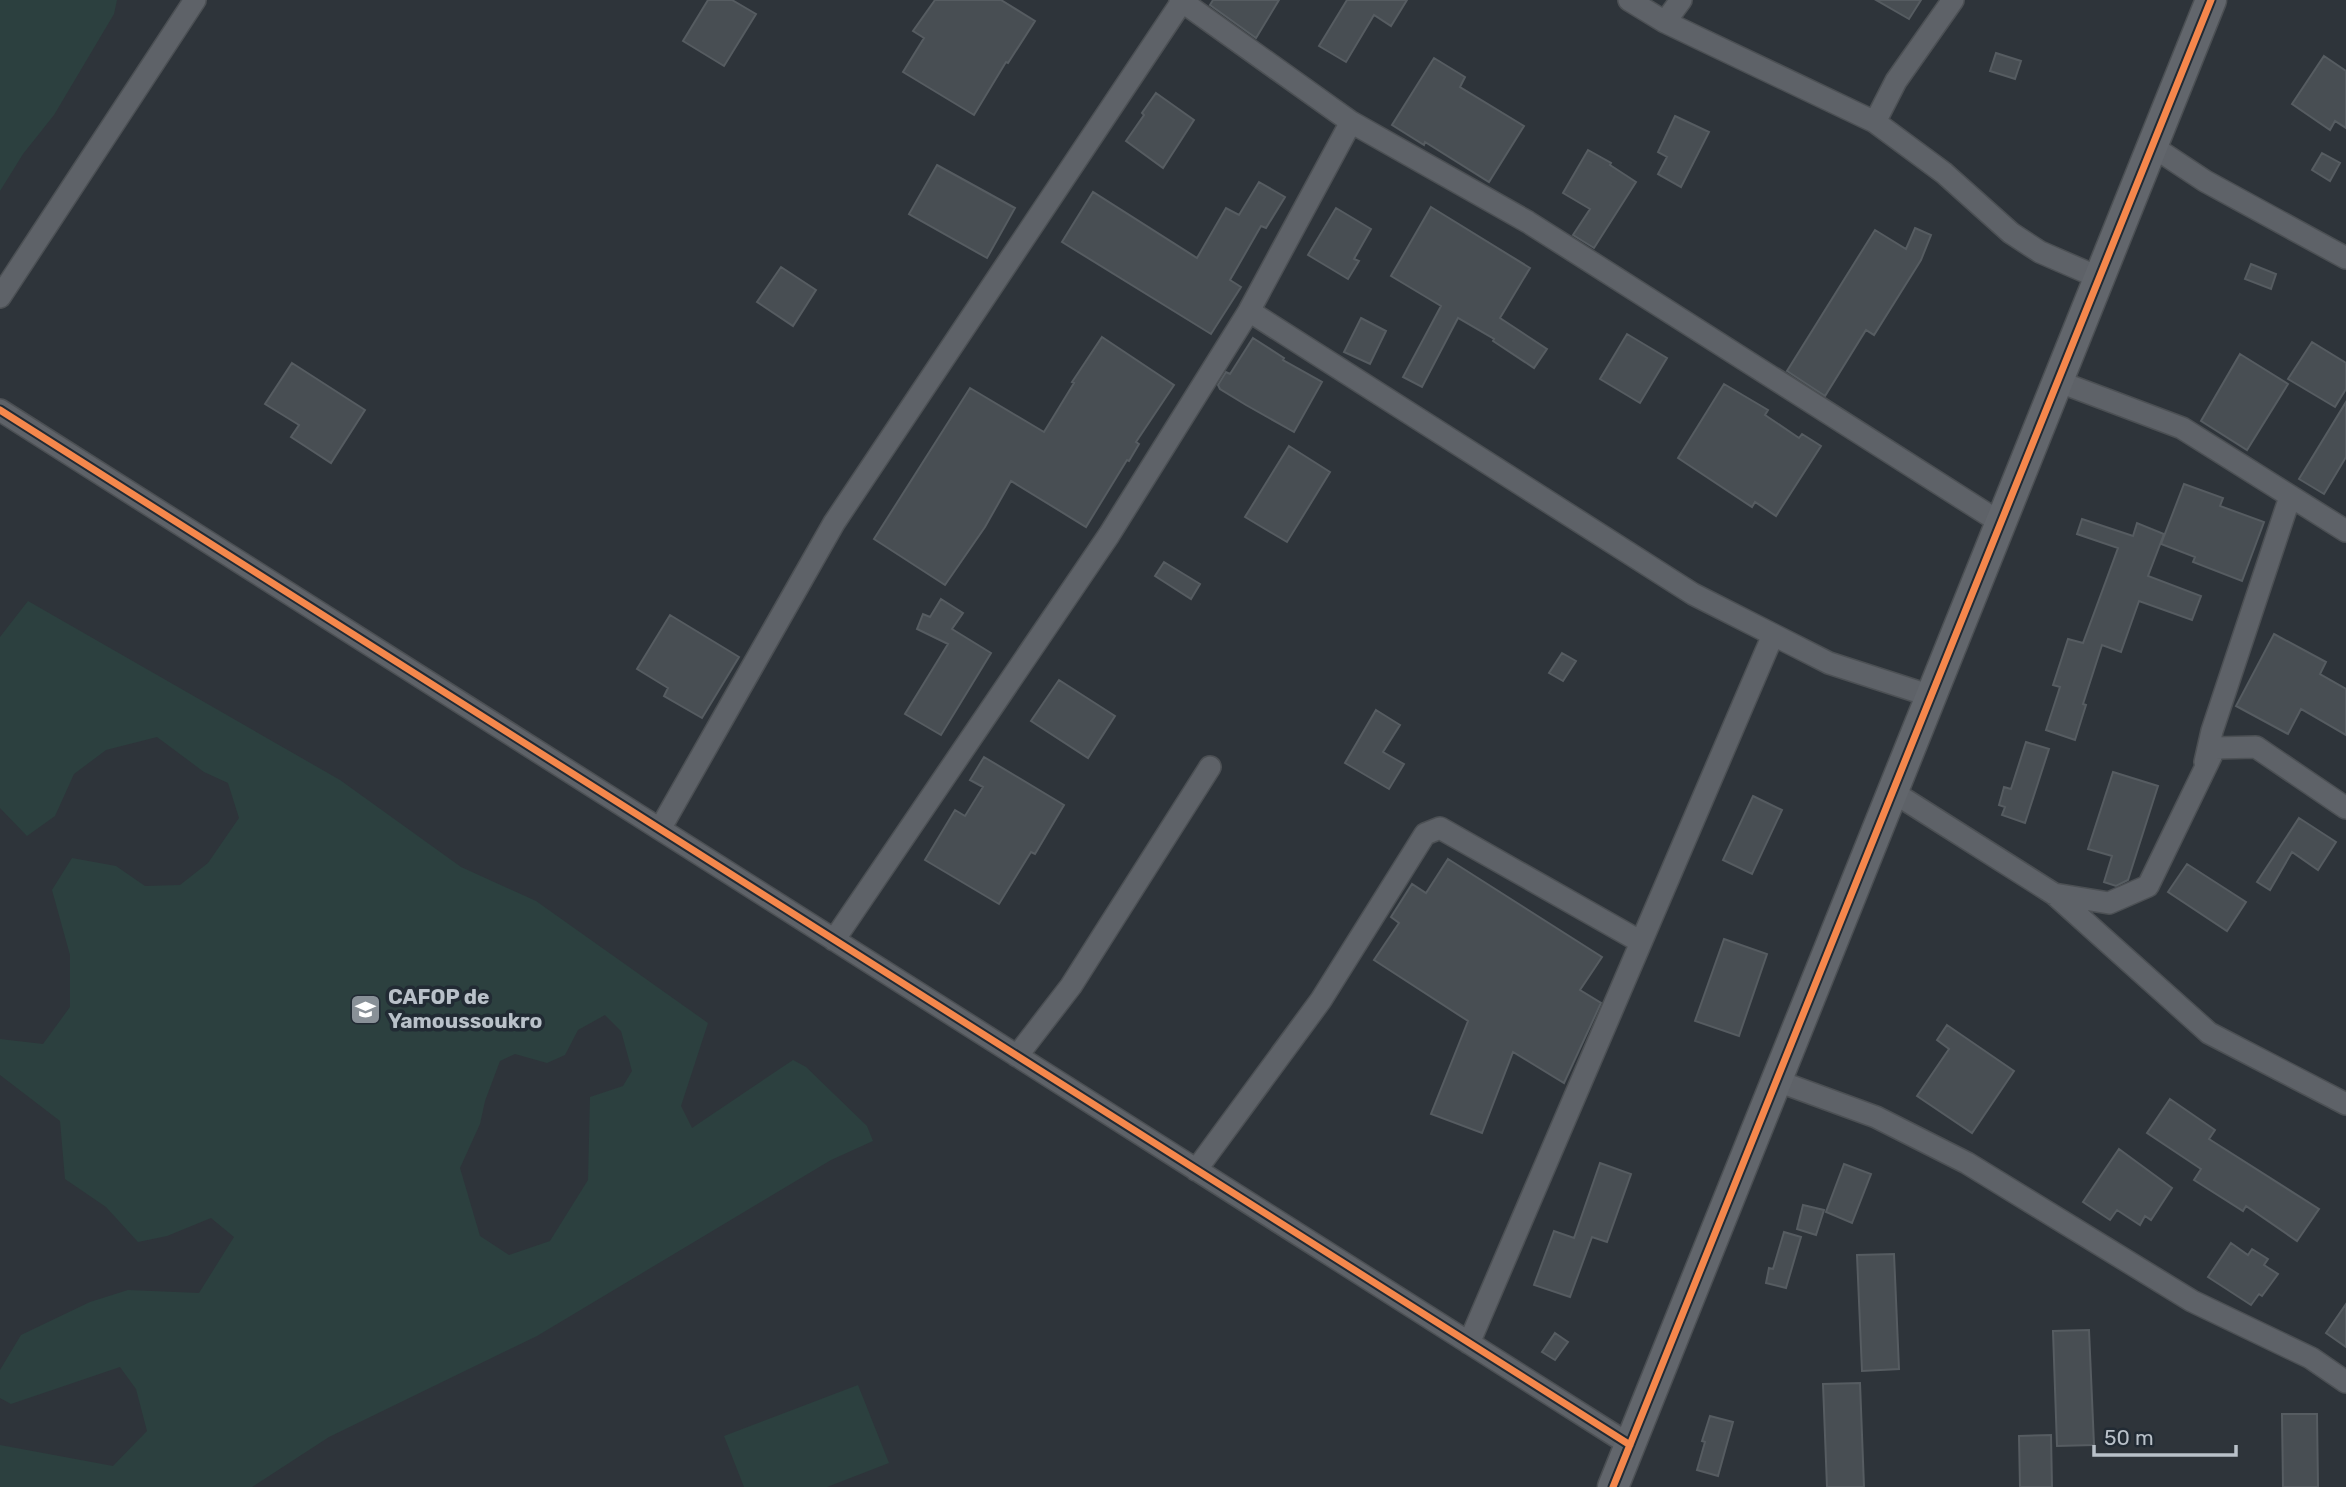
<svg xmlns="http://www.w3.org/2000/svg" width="2346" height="1487" viewBox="0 0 2346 1487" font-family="Rubik,sans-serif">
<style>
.green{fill:#2c403f;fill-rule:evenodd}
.building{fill:#484e53;stroke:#565c61;stroke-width:2}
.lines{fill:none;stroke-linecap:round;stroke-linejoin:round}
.street-casing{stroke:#4c5054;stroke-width:24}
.secondary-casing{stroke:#4c5054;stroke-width:33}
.street{stroke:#5e6268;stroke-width:21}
.secondary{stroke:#62666c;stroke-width:30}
.cycleway-casing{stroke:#222b34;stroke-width:11}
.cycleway{stroke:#f5874c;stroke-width:7}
.labels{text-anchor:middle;stroke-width:7;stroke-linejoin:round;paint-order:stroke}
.poi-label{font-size:21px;font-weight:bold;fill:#b9c1c9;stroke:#222b34;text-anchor:start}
</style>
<rect width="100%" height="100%" fill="#2e343a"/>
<path class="green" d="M 0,0 L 117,0 L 114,14 L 54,115 L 23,154 L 0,191 Z
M 28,601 L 340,780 L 461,867 L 536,901 L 708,1023 L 681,1106 L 692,1128 L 793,1060 L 806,1067 L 867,1126 L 873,1141 L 831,1160 L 537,1336 L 329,1437 L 252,1487 L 0,1487 L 0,1445 L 113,1466 L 147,1431 L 136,1389 L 120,1367 L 11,1404 L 0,1398 L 0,1370 L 21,1335 L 90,1302 L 128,1290 L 199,1293 L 234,1237 L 211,1218 L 167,1236 L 138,1242 L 106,1207 L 65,1179 L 60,1121 L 0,1075 L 0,1039 L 43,1044 L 70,1007 L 70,955 L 52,890 L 72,858 L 116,866 L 145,886 L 180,885 L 208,863 L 239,818 L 228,783 L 204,772 L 157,737 L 106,750 L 74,774 L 55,816 L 27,836 L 0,808 L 0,637 ZM 605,1015 L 621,1031 L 632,1071 L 623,1086 L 590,1097 L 588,1180 L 550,1241 L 509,1255 L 480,1236 L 460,1168 L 480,1124 L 485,1101 L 500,1061 L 515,1054 L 547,1063 L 565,1055 L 578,1030 Z
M 858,1385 L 889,1463 L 827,1487 L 744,1487 L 724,1436 Z"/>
<path class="building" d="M 708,0 L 732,0 L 756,14 L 724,66 L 683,41 Z
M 935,0 L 1001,0 L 1035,21 L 1008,63 L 1006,62 L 974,115 L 903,72 L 924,38 L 913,31 Z
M 1213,0 L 1279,0 L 1256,38 L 1210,5 Z
M 1347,0 L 1407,0 L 1391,26 L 1374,15 L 1346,62 L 1319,46 Z
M 1876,0 L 1921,0 L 1909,19 Z
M 1996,53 L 2021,61 L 2015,79 L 1990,71 Z
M 2324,56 L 2346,71 L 2346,128 L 2335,121 L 2330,130 L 2292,104 Z
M 1434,58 L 1465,77 L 1460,87 L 1524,126 L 1489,182 L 1425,142 L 1424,145 L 1392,125 Z
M 1156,93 L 1194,120 L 1163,168 L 1126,141 L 1144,115 L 1142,113 Z
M 1675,116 L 1709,132 L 1681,187 L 1658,174 L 1667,157 L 1658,152 Z
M 1588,150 L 1611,163 L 1610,165 L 1636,182 L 1594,248 L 1573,235 L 1590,209 L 1563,193 Z
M 2322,153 L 2340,163 L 2330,181 L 2312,170 Z
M 937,165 L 1015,208 L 987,258 L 909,214 Z
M 1259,182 L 1285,197 L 1266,228 L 1261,226 L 1230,280 L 1241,287 L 1211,334 L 1062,242 L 1093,192 L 1197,258 L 1226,208 L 1239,215 Z
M 1431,207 L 1530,268 L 1500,318 L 1547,349 L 1534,368 L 1493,341 L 1494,339 L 1458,318 L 1422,387 L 1403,377 L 1441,306 L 1391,276 Z
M 1336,208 L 1371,229 L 1354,259 L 1359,261 L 1348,279 L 1308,255 Z
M 1915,228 L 1931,235 L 1921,260 L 1874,335 L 1866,330 L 1825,396 L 1787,371 L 1875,230 L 1906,249 Z
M 2251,264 L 2276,274 L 2271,289 L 2245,279 Z
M 781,267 L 816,290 L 793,326 L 757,302 Z
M 1361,318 L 1386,331 L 1370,364 L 1344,352 Z
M 1627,334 L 1667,358 L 1640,403 L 1600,379 Z
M 1102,337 L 1174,385 L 1136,442 L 1139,444 L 1129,461 L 1127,460 L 1086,527 L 1011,481 L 985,527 L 945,585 L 874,539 L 970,388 L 1044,432 L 1074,383 L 1072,382 Z
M 1253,338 L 1284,358 L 1283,360 L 1322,382 L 1294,432 L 1246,405 L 1220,389 L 1218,385 L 1226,372 L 1230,374 Z
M 2312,342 L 2346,363 L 2346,389 L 2335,407 L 2288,379 Z
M 2240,354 L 2288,384 L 2247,450 L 2201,421 Z
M 292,363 L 365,410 L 331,463 L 291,437 L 299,425 L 265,404 Z
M 1724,384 L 1768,410 L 1765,415 L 1799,438 L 1802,434 L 1821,446 L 1776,516 L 1755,502 L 1752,507 L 1678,458 Z
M 2346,402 L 2346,457 L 2324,494 L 2299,479 Z
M 1289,446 L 1330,472 L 1287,542 L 1245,517 Z
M 2184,484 L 2223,498 L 2220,506 L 2264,522 L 2242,581 L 2193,562 L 2195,557 L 2161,544 Z
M 2082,519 L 2133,536 L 2137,523 L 2164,534 L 2148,576 L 2201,596 L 2192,620 L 2139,601 L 2121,652 L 2102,645 L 2083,704 L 2086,705 L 2075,740 L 2046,730 L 2060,687 L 2053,685 L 2068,639 L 2083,643 L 2118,548 L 2077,534 Z
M 1164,562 L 1200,584 L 1191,599 L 1155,576 Z
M 941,599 L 963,613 L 952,629 L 991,653 L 941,735 L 905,714 L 948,644 L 917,629 L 923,614 L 930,617 Z
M 670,615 L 739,657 L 702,718 L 664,696 L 668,688 L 637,669 Z
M 2274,634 L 2326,662 L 2320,674 L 2346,689 L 2346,735 L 2301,709 L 2288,734 L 2236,706 Z
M 1562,653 L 1576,661 L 1563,681 L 1549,673 Z
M 1059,680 L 1115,716 L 1088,758 L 1031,721 Z
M 1376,710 L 1400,725 L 1383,752 L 1404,764 L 1389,789 L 1345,763 Z
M 2026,742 L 2049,749 L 2025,823 L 2002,815 L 2005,807 L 1999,805 L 2004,787 L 2011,789 Z
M 984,757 L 1064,805 L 1035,854 L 1031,852 L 999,904 L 925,860 L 955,810 L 965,816 L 983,787 L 970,780 Z
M 2113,772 L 2158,786 L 2128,880 L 2116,886 L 2104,882 L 2112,856 L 2088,849 Z
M 1753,796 L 1782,810 L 1752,874 L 1723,860 Z
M 2299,818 L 2336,842 L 2318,870 L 2292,852 L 2270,890 L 2257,882 Z
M 1448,859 L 1602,957 L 1580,990 L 1601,1003 L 1564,1083 L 1513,1052 L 1482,1133 L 1431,1114 L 1468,1021 L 1374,960 L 1399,923 L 1391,917 L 1412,884 L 1426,893 Z
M 2187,864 L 2246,902 L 2227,931 L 2168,892 Z
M 1724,939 L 1767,954 L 1739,1036 L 1695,1021 Z
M 1947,1025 L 2014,1071 L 1972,1133 L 1917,1096 L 1949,1049 L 1937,1040 Z
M 2170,1099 L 2215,1130 L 2209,1139 L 2319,1209 L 2297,1241 L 2246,1206 L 2243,1211 L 2194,1180 L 2201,1169 L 2147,1133 Z
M 2119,1149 L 2172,1188 L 2151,1220 L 2145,1216 L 2140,1225 L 2117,1210 L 2110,1220 L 2083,1202 Z
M 1600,1163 L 1631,1174 L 1607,1242 L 1592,1237 L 1570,1297 L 1534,1285 L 1554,1231 L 1574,1238 Z
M 1844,1164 L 1871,1174 L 1852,1223 L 1826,1212 Z
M 1803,1205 L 1824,1210 L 1816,1235 L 1797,1229 Z
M 1784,1232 L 1801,1237 L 1786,1288 L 1766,1283 L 1769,1268 L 1773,1269 Z
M 2231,1243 L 2248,1255 L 2252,1249 L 2268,1259 L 2264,1265 L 2278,1274 L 2262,1296 L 2259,1294 L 2251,1305 L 2208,1277 Z
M 1894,1254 L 1899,1369 L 1862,1371 L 1857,1255 Z
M 2346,1304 L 2346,1347 L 2326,1333 Z
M 2089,1330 L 2094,1445 L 2057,1446 L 2053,1331 Z
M 1555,1333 L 1568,1342 L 1555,1360 L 1542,1352 Z
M 1860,1383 L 1864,1487 L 1827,1487 L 1823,1384 Z
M 2282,1414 L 2317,1414 L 2318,1487 L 2283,1487 Z
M 1710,1416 L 1733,1422 L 1718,1476 L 1697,1470 L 1705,1442 L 1702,1441 Z
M 2051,1435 L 2052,1487 L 2020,1487 L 2019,1436 Z"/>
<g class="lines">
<defs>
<path id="street" d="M 1629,0 L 1665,22 L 1875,122 L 1944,173 L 2011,233 L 2040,252 L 2100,278
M 1665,22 L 1681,0
M 1351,122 L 1528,222 L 2001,523
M 1875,122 L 1896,81 L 1953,0
M 2152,146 L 2205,181 L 2346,258
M 0,297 L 195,0
M 1249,311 L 1693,594 L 1829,663 L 1931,696
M 2057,381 L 2182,428 L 2346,531
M 0,410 L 1630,1445
M 2205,762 L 2212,731 L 2290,497
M 1893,792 L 2054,894 L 2209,1033 L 2346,1104
M 660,829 L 834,523 L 1183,0
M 2054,894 L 2109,903 L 2148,886 L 2215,748 L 2256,747 L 2346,808
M 834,940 L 1109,535 L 1249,311 L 1351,122 L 1180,0
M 1017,1056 L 1071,986 L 1210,767
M 1775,1080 L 1876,1117 L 1967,1163 L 2192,1301 L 2311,1358 L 2346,1382
M 1196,1170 L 1321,1000 L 1425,834 L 1440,828 L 1641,942
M 1469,1343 L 1773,635"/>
<path id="secondary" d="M 1613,1487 L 2211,0"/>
</defs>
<use href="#street" class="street-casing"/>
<use href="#secondary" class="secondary-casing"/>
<use href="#street" class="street"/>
<use href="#secondary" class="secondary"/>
<defs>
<path id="cycleway" d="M 0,410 L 1630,1445
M 1613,1487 L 2211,0"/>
</defs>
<use href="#cycleway" class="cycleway-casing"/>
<use href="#cycleway" class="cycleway"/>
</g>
<defs>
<symbol id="school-square" viewBox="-11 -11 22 22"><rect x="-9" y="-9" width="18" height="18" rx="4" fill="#889097" stroke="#222b34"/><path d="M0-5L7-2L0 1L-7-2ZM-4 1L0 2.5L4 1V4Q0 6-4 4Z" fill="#fff"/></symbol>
</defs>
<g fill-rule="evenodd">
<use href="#school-square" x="348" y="992" width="35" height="35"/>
</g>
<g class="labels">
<g class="poi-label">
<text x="388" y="1004">CAFOP de<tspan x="388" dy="24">Yamoussoukro</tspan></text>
</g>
</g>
<path d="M2094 1445v10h142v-10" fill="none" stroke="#b9c1c9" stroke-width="3.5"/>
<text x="2104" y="1445" font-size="21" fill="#b9c1c9" stroke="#222b34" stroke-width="5" paint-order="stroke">50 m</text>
</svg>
